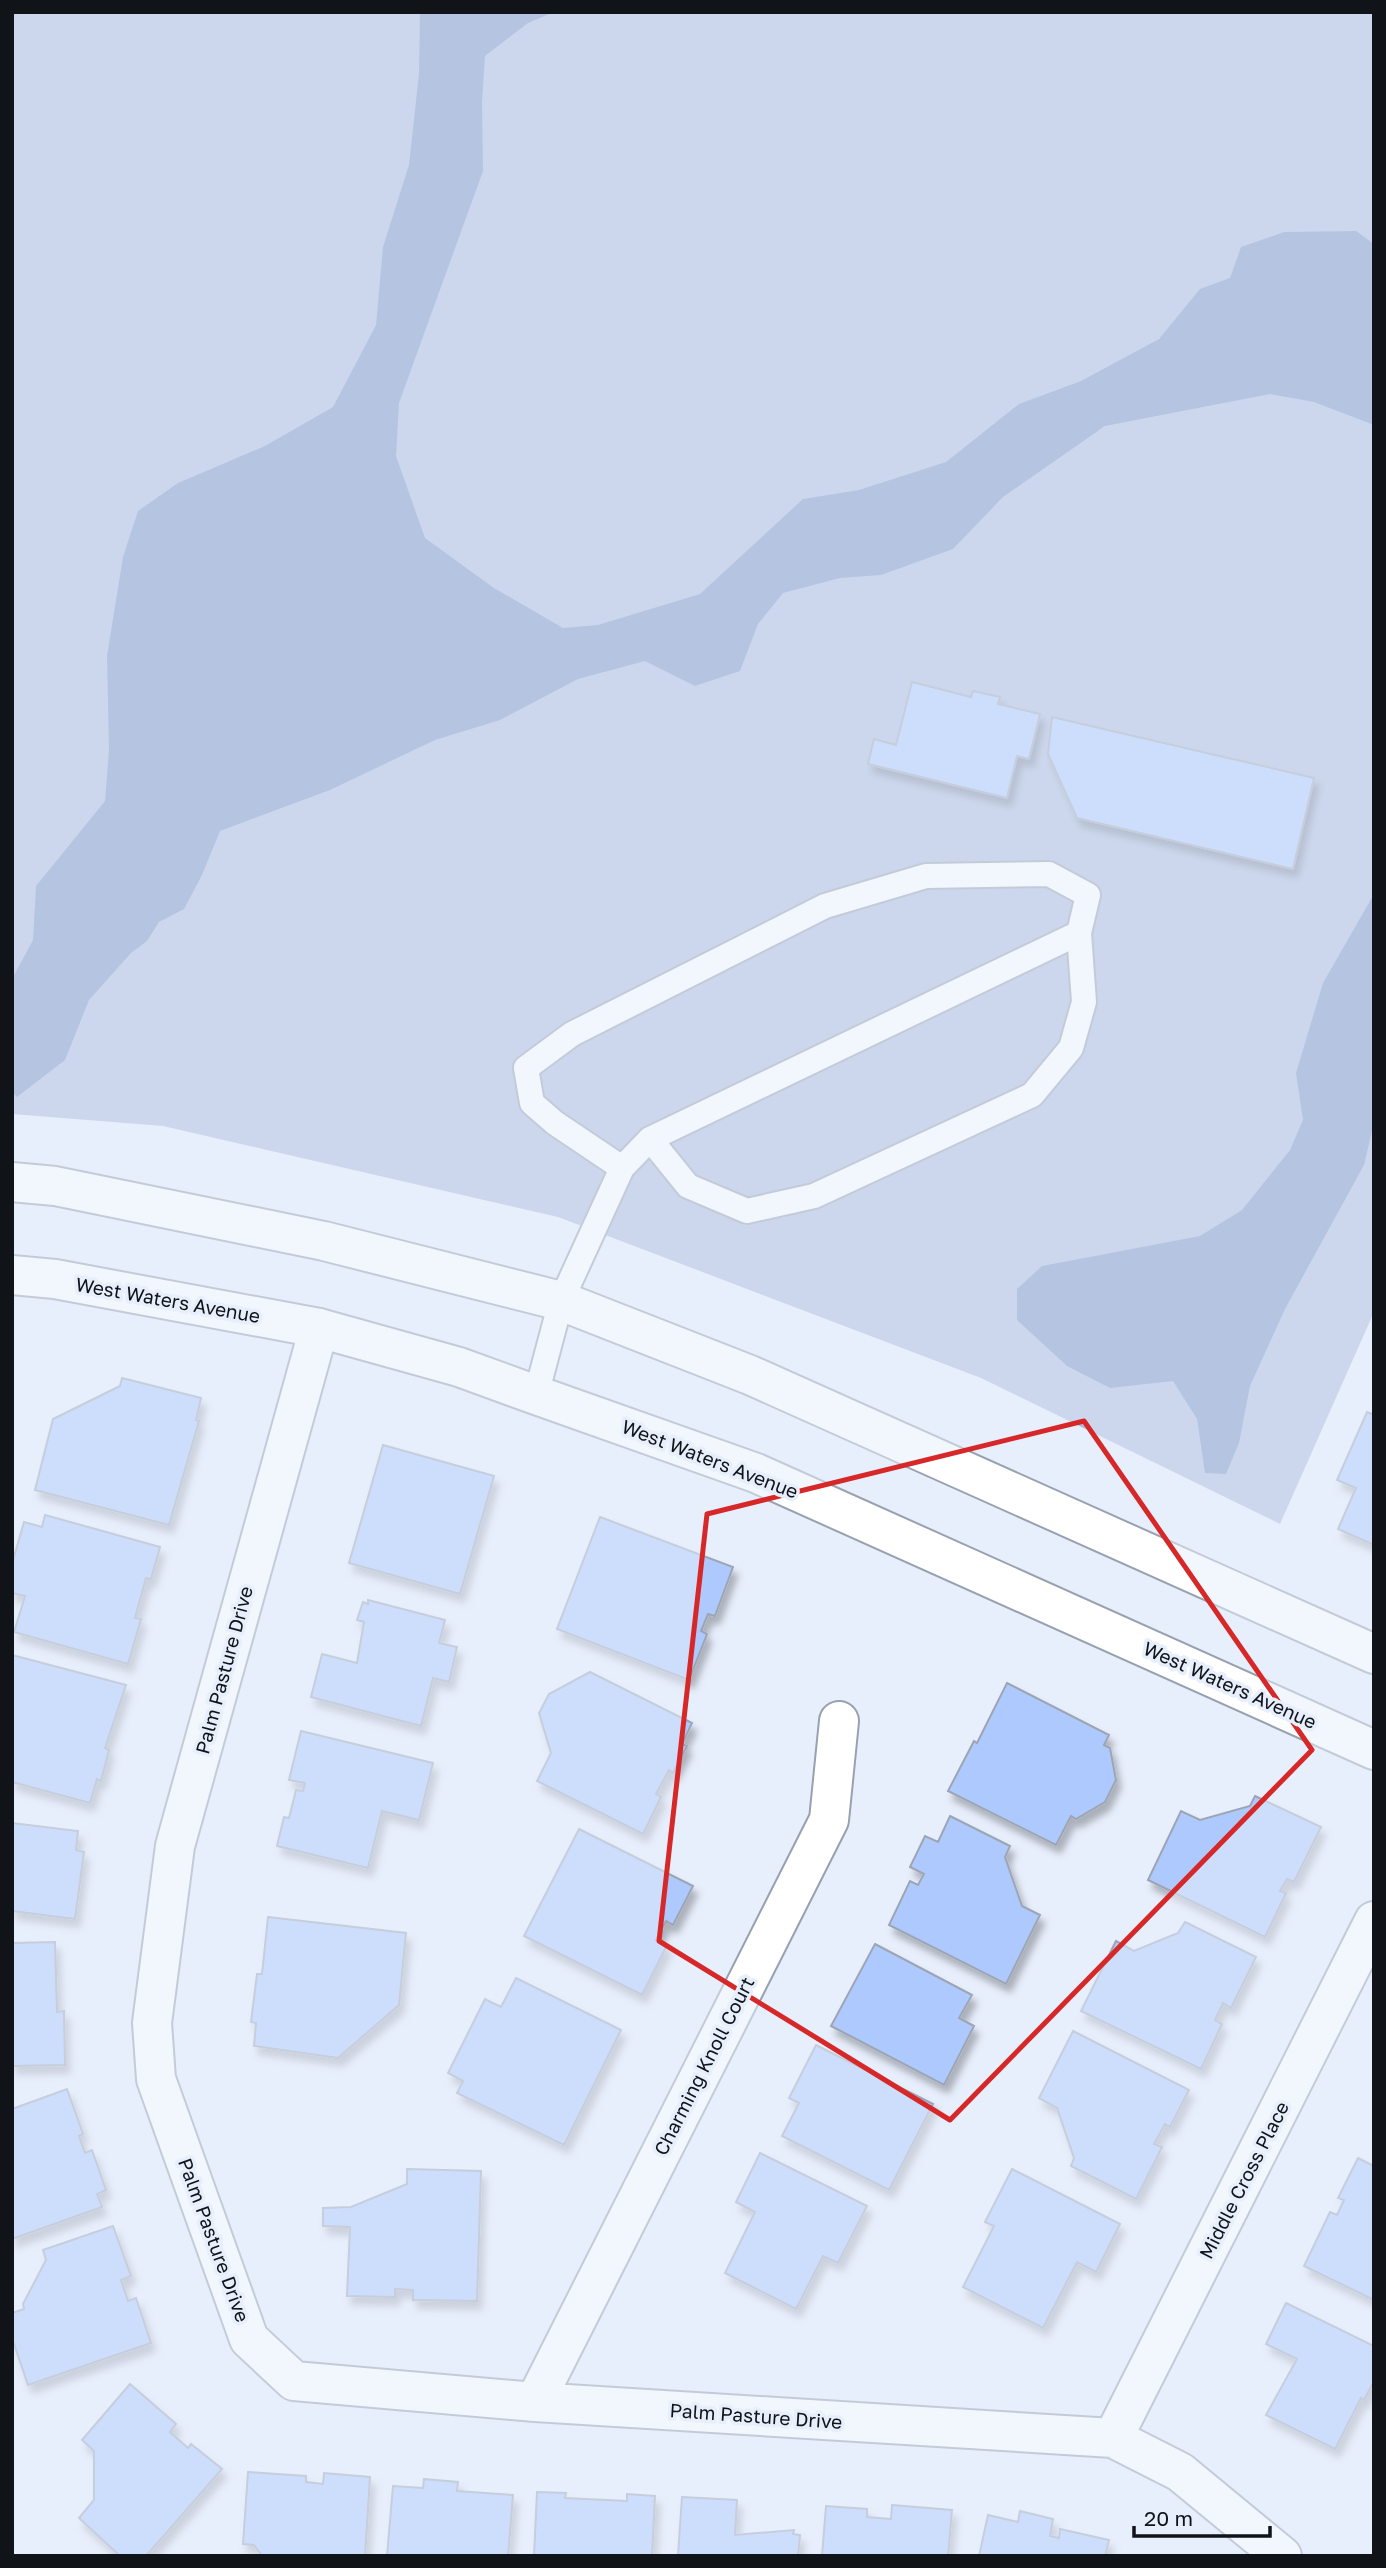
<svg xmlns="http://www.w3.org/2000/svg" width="1386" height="2568" viewBox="0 0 1386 2568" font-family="'Golos Text',sans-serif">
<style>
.green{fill:#aabbdb}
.water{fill:#7891c2}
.building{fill:#aec9fd;stroke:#9da5b5;stroke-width:2;filter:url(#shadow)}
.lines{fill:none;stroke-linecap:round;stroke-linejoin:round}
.lane-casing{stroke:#98a1b0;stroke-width:28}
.street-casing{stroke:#98a1b0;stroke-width:42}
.secondary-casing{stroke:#98a1b0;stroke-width:42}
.lane{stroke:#fff;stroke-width:24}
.street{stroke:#fff;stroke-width:38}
.secondary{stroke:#fff;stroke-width:38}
.marked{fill:none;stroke:#d62828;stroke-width:5;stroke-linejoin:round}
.labels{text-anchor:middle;stroke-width:7;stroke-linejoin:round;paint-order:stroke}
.street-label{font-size:19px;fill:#101318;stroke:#e8effc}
</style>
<defs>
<filter id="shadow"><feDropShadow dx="4.5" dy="8" stdDeviation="3.5" flood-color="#0004"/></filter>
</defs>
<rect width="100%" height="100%" fill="#e8effc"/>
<path class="green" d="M 12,12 L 1374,12 L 1374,1312 L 1280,1524 L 981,1378 L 558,1217 L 163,1126 L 12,1114 Z"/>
<path class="water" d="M 420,12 L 554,12 L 528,23 L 485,56 L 482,102 L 483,171 L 399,403 L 396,456 L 425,538 L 494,588 L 563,628 L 598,625 L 700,594 L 803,499 L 859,490 L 946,462 L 1019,404 L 1081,381 L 1159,339 L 1200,289 L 1230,278 L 1241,247 L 1284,232 L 1356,231 L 1374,244 L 1374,425 L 1314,402 L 1270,394 L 1105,426 L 1003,497 L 953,549 L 881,575 L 840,578 L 783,593 L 758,624 L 740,671 L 695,686 L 645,661 L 578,679 L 500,720 L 435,740 L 330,790 L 220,831 L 202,875 L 184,909 L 159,922 L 147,941 L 131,953 L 89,1000 L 65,1060 L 17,1097 L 12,1092 L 12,979 L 33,940 L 36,886 L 105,801 L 109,750 L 107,656 L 123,557 L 138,511 L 178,483 L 265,446 L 333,407 L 376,325 L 383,247 L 409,165 L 419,73 Z
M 1374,894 L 1374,1122 L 1364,1165 L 1285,1309 L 1250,1386 L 1239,1443 L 1226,1474 L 1205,1473 L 1197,1419 L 1173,1381 L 1110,1388 L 1067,1366 L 1017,1320 L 1017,1289 L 1042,1266 L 1200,1236 L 1242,1210 L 1290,1150 L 1303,1120 L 1296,1073 L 1323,983 Z"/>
<path class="building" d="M 912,682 L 971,697 L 973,691 L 1000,697 L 998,704 L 1040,714 L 1029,759 L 1017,756 L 1007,798 L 868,764 L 874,739 L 896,745 Z
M 1052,717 L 1314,778 L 1293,869 L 1077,818 L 1048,754 Z
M 122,1378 L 201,1398 L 196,1420 L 199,1421 L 169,1525 L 35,1490 L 53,1419 L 120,1386 Z
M 1367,1412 L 1374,1415 L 1374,1545 L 1338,1529 L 1356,1488 L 1337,1480 Z
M 383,1445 L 494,1476 L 460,1594 L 349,1563 Z
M 45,1515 L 160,1547 L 151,1579 L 146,1578 L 135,1618 L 141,1619 L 128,1664 L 14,1632 L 25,1596 L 12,1593 L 12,1564 L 24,1522 L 42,1527 Z
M 600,1517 L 733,1567 L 715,1616 L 708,1614 L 701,1631 L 707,1634 L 689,1680 L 557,1629 Z
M 368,1600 L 445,1620 L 439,1643 L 457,1647 L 449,1682 L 433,1678 L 421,1726 L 311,1697 L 322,1654 L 357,1663 L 364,1622 L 357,1620 L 363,1602 L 368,1604 Z
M 12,1655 L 126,1685 L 105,1748 L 109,1750 L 101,1781 L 97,1779 L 90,1803 L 12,1782 Z
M 590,1672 L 692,1723 L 682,1744 L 687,1746 L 673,1773 L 669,1770 L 656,1794 L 661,1797 L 643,1834 L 537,1781 L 551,1753 L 539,1713 L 549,1694 Z
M 1007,1683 L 1109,1735 L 1104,1745 L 1110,1748 L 1116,1780 L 1105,1802 L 1076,1819 L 1071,1816 L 1056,1845 L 948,1791 L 974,1741 L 977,1743 Z
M 301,1731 L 433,1763 L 419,1820 L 382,1811 L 368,1868 L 277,1846 L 284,1817 L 289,1818 L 296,1790 L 303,1791 L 305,1783 L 289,1780 Z
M 1255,1796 L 1321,1827 L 1294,1882 L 1287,1879 L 1280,1891 L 1286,1893 L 1265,1937 L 1148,1880 L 1181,1811 L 1200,1820 L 1250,1806 Z
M 950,1816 L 1010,1846 L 1005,1857 L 1022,1906 L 1040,1915 L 1006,1984 L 889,1925 L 910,1881 L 918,1885 L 924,1874 L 910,1867 L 925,1836 L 938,1842 Z
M 12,1823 L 78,1831 L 76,1850 L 84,1852 L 75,1919 L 12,1911 Z
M 579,1829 L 693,1886 L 673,1925 L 666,1921 L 656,1940 L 667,1945 L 642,1995 L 524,1936 Z
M 268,1917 L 406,1933 L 399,2005 L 338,2058 L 254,2046 L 256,2023 L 251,2022 L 257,1974 L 262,1974 Z
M 1185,1922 L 1256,1957 L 1231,2008 L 1223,2003 L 1215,2020 L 1222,2024 L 1201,2069 L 1081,2011 L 1116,1941 L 1134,1951 L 1178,1933 Z
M 55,1942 L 57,2012 L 64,2011 L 65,2065 L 12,2066 L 12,1943 Z
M 875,1944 L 972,1995 L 959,2018 L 974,2026 L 944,2085 L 831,2026 Z
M 516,1978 L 621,2030 L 564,2145 L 457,2093 L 463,2081 L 448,2073 L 485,1999 L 501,2007 Z
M 1073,2031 L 1189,2090 L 1170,2127 L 1165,2124 L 1154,2144 L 1162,2147 L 1136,2199 L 1071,2166 L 1074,2158 L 1057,2108 L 1039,2098 Z
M 816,2045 L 933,2104 L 889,2190 L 782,2136 L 799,2103 L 789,2098 Z
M 67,2089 L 83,2134 L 79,2136 L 85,2153 L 92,2150 L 106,2190 L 97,2194 L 102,2207 L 12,2239 L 12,2109 Z
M 760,2153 L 867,2206 L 838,2263 L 823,2256 L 796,2309 L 725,2273 L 755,2212 L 736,2202 Z
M 1358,2158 L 1374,2166 L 1374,2300 L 1304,2266 L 1330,2212 L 1337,2215 L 1344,2200 L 1338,2198 Z
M 407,2169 L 481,2171 L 477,2301 L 413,2300 L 413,2290 L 395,2289 L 395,2297 L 347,2296 L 350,2227 L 323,2226 L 323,2208 L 351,2207 L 407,2184 Z
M 1012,2169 L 1120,2224 L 1096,2272 L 1077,2262 L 1043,2328 L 963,2287 L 994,2226 L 985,2222 Z
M 113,2226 L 131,2276 L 121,2280 L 128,2301 L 136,2298 L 151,2343 L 28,2385 L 12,2338 L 12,2313 L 24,2309 L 23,2304 L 46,2260 L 43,2250 Z
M 1286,2303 L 1374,2346 L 1374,2381 L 1364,2400 L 1361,2398 L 1335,2449 L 1266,2415 L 1297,2359 L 1266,2344 Z
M 130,2384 L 176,2424 L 170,2432 L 188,2448 L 191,2444 L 222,2469 L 146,2556 L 120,2556 L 79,2518 L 94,2500 L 94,2451 L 82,2440 Z
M 248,2472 L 306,2476 L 306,2482 L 323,2484 L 324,2473 L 370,2477 L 365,2556 L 262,2556 L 254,2545 L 243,2544 Z
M 424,2479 L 458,2482 L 457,2491 L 513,2495 L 508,2556 L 387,2556 L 393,2486 L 423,2488 Z
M 537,2492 L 566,2493 L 565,2498 L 627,2501 L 627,2494 L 655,2496 L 652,2556 L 534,2556 Z
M 682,2497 L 737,2500 L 735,2535 L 794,2530 L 793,2534 L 800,2535 L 798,2556 L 678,2556 Z
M 892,2505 L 952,2510 L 948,2556 L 822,2556 L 826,2506 L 867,2509 L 867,2517 L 891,2519 Z
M 1020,2511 L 1053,2519 L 1050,2536 L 1059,2538 L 1060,2529 L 1109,2540 L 1105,2556 L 979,2556 L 988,2515 L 1018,2522 Z"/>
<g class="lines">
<defs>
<path id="lane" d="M 650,1139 L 688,1186 L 747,1211 L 814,1196 L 1032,1095 L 1071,1048 L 1084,1002 L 1079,933
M 536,1395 L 561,1301 L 622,1168 L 650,1139 L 1079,933 L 1088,895 L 1049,874 L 926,876 L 825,906 L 572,1034 L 526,1068 L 532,1103 L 555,1123 L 622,1168"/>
<path id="street" d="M 319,1328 L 175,1846 L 152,2023 L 156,2079 L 249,2339 L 294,2381 L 535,2402 L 1113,2438 L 1180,2472 L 1282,2556
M 535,2402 L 829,1820 L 839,1721
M 1113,2438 L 1374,1921"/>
<path id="secondary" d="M 12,1182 L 55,1186 L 324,1241 L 561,1301 L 750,1375 L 1374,1654
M 12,1275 L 55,1279 L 319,1328 L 459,1367 L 536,1395 L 756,1473 L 1374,1750"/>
</defs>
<use href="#lane" class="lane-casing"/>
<use href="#street" class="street-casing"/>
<use href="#secondary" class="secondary-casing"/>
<use href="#lane" class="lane"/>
<use href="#street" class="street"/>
<use href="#secondary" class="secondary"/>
</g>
<path d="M0 0H1386V2568H0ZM 1084,1421 L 1312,1750 L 950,2120 L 659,1941 L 707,1514 Z" fill="#e8effc" fill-opacity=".55" fill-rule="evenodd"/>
<path class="marked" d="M 1084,1421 L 1312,1750 L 950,2120 L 659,1941 L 707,1514 Z"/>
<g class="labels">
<g class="street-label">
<text transform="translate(168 1300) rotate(10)" y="7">West Waters Avenue</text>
<text transform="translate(710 1459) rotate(21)" y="7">West Waters Avenue</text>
<text transform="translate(224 1670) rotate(-75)" y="7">Palm Pasture Drive</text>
<text transform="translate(1230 1685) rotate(24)" y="7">West Waters Avenue</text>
<text transform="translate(704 2066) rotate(-63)" y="7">Charming Knoll Court</text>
<text transform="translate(1244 2180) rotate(-63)" y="7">Middle Cross Place</text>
<text transform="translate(214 2240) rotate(70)" y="7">Palm Pasture Drive</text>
<text transform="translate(756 2416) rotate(4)" y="7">Palm Pasture Drive</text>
</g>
</g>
<rect width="1386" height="2568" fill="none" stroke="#101318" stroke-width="28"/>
<path d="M1134 2526v10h136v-10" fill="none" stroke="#101318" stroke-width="3.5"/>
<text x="1144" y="2526" font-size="21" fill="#101318" stroke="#e8effc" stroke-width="5" paint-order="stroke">20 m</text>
</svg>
